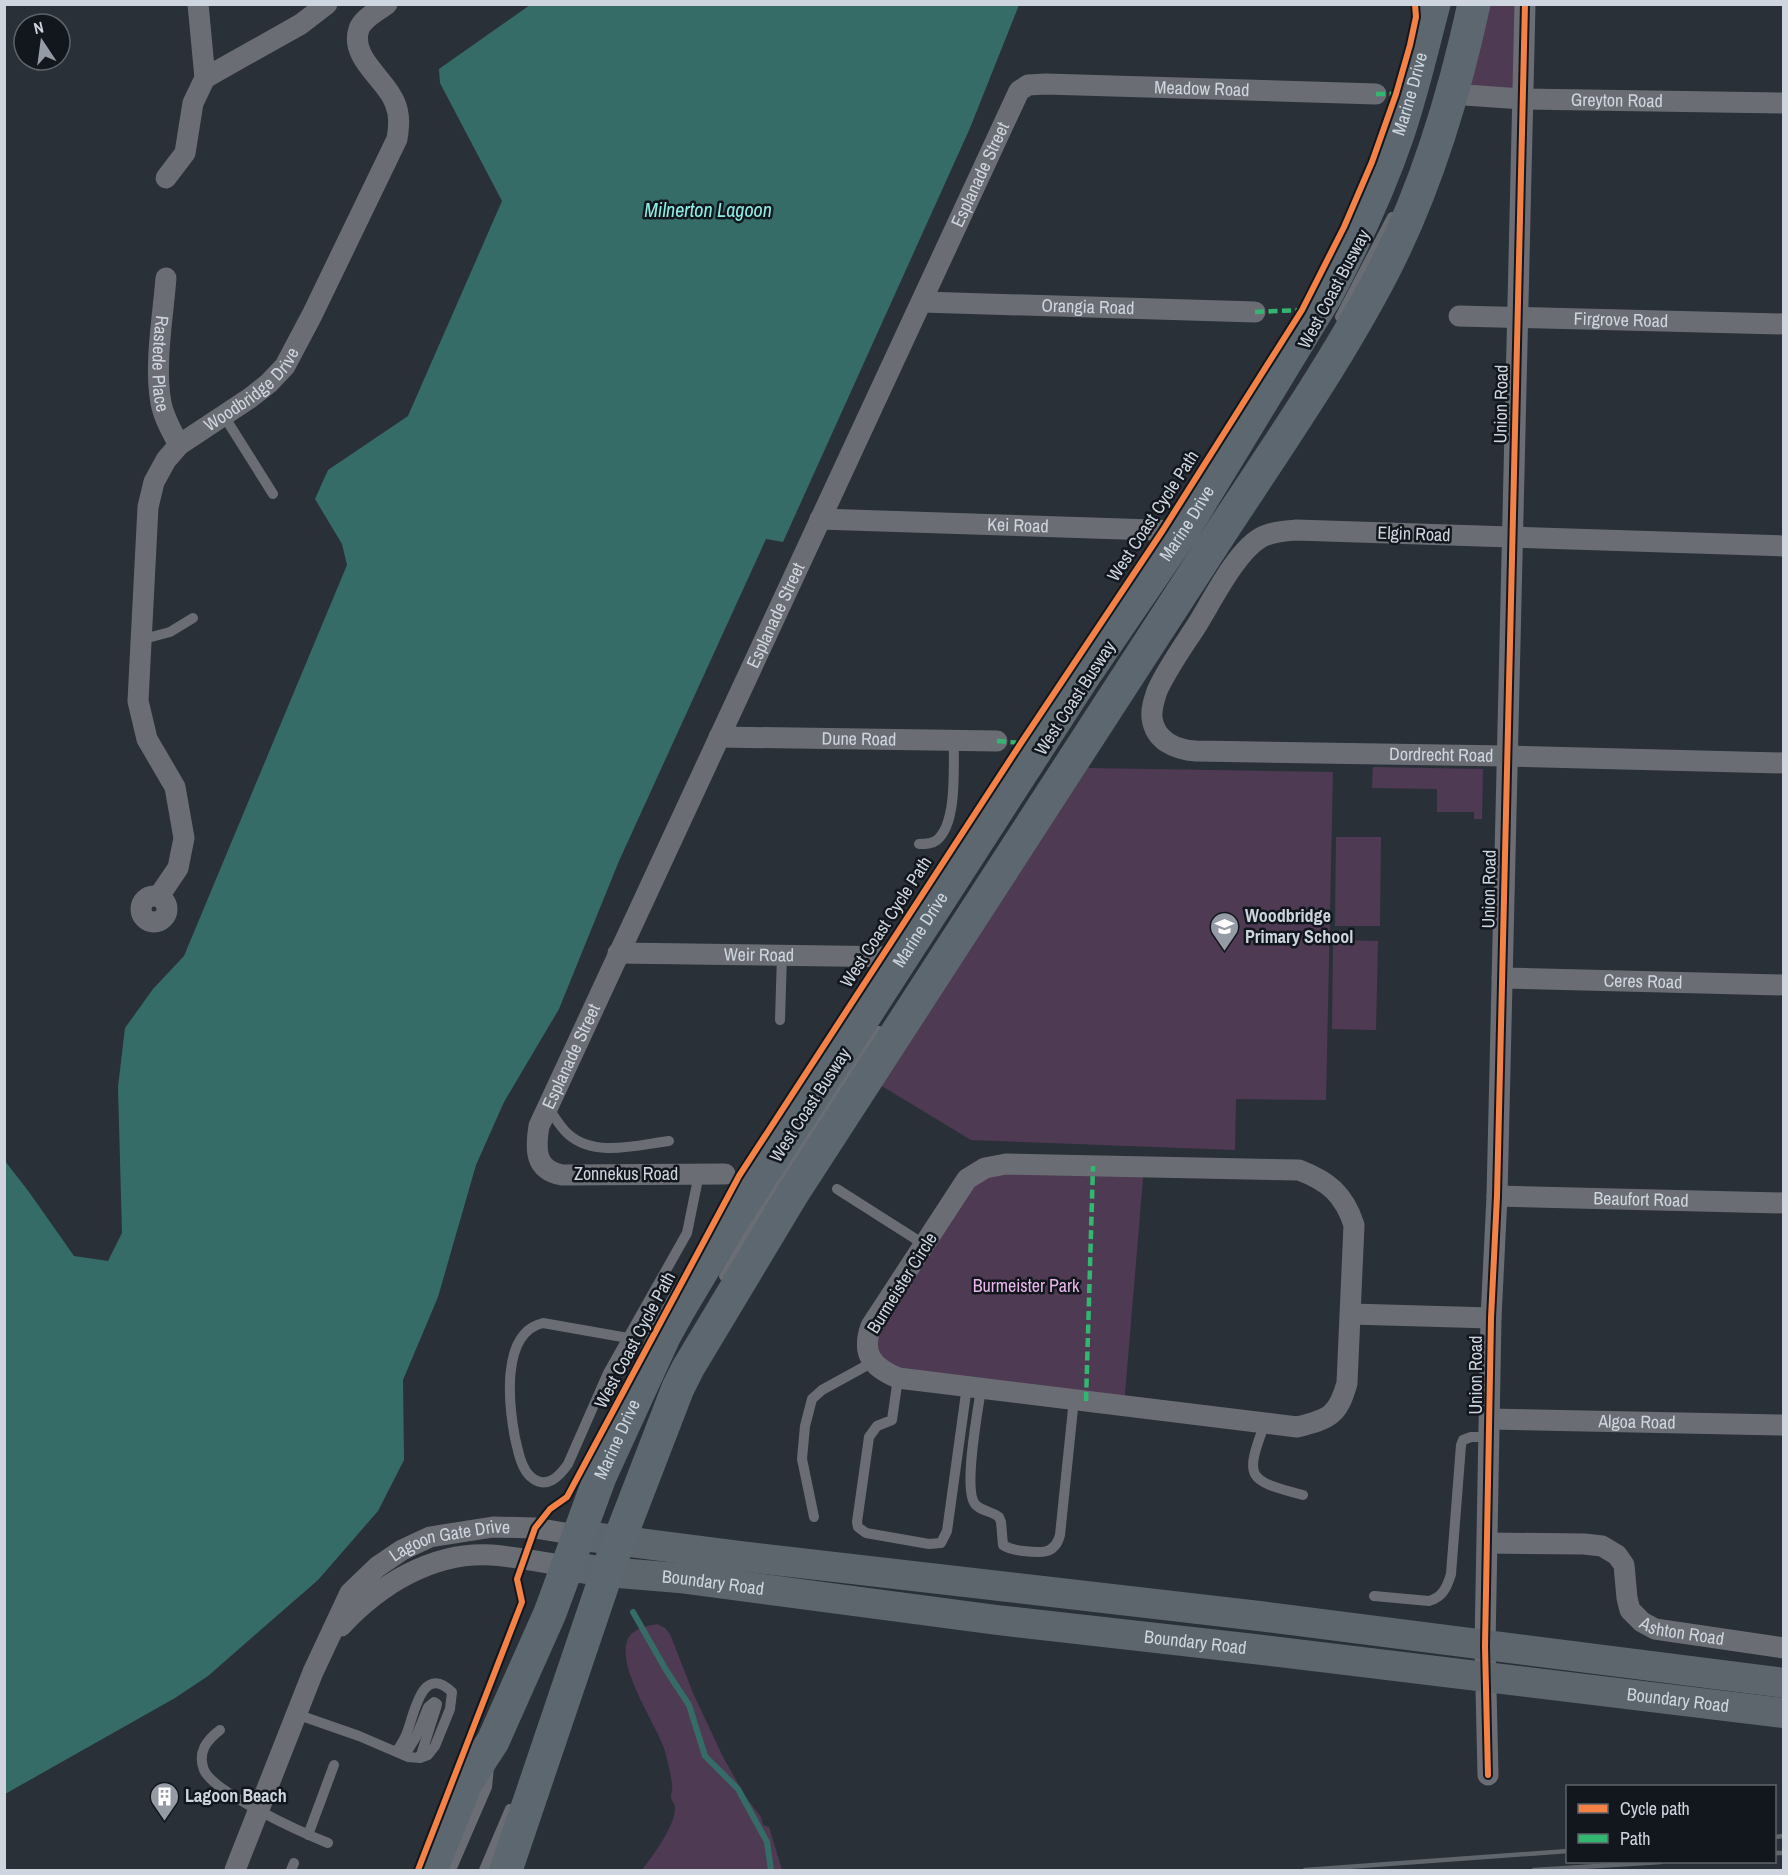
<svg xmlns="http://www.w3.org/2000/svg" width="1788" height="1875" viewBox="0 0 1788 1875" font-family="'Archivo Narrow',sans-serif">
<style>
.green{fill:#4f3a53}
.water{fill:#366c68}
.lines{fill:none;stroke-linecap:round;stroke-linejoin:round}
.stream{stroke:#366c68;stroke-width:6}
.lane{stroke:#6a6e74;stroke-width:10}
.street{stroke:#6a6e74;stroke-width:21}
.secondary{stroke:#5e666d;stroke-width:30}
.primary{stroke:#5d676f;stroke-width:33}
.rail{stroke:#61666c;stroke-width:4.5}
.quiet{stroke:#33b770;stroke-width:4.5;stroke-dasharray:9 4.5;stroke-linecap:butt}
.cycleway-casing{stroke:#12171d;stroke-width:10}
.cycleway{stroke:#f48246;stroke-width:6}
.labels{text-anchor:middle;stroke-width:5;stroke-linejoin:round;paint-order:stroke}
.street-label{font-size:18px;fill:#ced5de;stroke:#12171d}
.poi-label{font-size:18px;font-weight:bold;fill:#ced5de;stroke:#12171d;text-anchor:start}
.park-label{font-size:18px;fill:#eab7ed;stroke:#12171d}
.water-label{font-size:20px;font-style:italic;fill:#8eeee6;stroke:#12171d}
</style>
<rect width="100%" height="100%" fill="#2a3038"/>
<path class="green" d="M 1474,5 L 1525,5 L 1522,99 L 1451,94 Z
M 1373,767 L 1483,769 L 1482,819 L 1474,819 L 1474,812 L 1437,812 L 1437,789 L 1372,788 Z
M 1088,768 L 1333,772 L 1326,1100 L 1236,1099 L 1235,1150 L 971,1140 L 880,1085 Z
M 1336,837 L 1381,837 L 1380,926 L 1335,926 Z
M 1333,940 L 1378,941 L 1376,1030 L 1332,1029 Z
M 1144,1167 L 1124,1406 L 889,1374 L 868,1335 L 985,1168 Z
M 657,1624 L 665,1628 L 670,1634 L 693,1693 L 723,1757 L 745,1796 L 761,1817 L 763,1825 L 769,1827 L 782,1870 L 642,1870 C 652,1857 677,1824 675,1806 C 674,1803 672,1801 671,1798 C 671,1793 673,1788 672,1784 C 671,1773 667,1759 664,1748 C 654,1721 618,1669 627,1641 C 631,1629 646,1626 657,1624 Z"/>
<path class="water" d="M 530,5 L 1019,5 L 970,128 L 783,542 L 766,539 L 619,861 L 559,1009 L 504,1102 L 476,1165 L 438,1297 L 403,1380 L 404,1460 L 378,1511 L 318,1580 L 208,1676 L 175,1698 L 5,1794 L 5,1161 L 29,1192 L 74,1256 L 108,1261 L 122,1233 L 118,1087 L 125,1028 L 153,989 L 184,956 L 347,565 L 342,544 L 315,499 L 328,470 L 408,416 L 502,201 L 440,83 L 439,69 Z"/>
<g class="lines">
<path class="stream" d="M 633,1612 L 666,1670 L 689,1705 L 705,1756 L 738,1789 L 767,1842 L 771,1870"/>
<path class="lane" d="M 1340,317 L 1392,217
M 224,416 L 273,494
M 140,640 L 170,632 L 193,618
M 919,844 C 925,844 932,844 937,840 C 958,822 953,766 954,741
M 780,1020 L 782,955
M 548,1107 C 554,1116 560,1127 568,1134 C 595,1158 637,1145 669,1141
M 837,1189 L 925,1245
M 724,1276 L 775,1189 L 879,1031
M 628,1338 L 543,1323 C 500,1333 509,1406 515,1438 C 518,1450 521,1469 531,1477 C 546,1490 559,1477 568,1464 L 608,1373 L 687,1233 L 699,1174
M 898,1378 L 892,1420 L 877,1426 L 869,1437 L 857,1522 L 858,1527 L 866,1533 L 929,1544 L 941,1543 L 947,1531 L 967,1386
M 981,1389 C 978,1410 963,1489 975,1504 C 980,1511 992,1511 999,1517 L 1001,1522 L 1003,1545 C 1009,1549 1015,1550 1023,1551 C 1040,1553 1055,1555 1060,1535 L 1074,1399
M 1265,1423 C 1244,1479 1247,1480 1303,1495
M 814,1517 L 802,1459 L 805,1426 L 812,1399 L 822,1390 L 873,1362
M 1374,1596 L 1429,1601 C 1443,1597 1447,1587 1451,1574 L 1461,1445 L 1463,1440 L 1471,1437 L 1490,1437
M 296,1714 L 359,1736 L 408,1757 L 420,1758 L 428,1755 L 435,1746 L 450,1709 L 452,1692 C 421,1662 414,1717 406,1735 C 404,1740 400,1746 397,1751
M 220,1730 C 207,1740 197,1752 204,1770 C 214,1793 303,1833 328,1843
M 405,1755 L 416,1737 L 428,1707 L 434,1702 L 437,1704 L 436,1708 L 420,1758
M 308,1835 L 334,1765
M 291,1870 L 294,1863
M 451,1870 L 487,1787 L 489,1767
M 484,1870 L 510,1809"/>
<g class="street">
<path d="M 198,4 L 205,78 L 301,24 L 327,4"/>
<path id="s1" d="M 1451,94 L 1522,99 L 1784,103"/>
<path d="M 166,178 L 185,153 L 193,103 L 205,78"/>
<path id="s2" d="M 166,278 C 163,316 154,366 161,403 C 164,418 172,432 179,445"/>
<path id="s3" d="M 922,302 L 1255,312"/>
<path id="s4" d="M 1459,316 L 1784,324"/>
<path id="s5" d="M 820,519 L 1183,531 L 1190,533"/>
<path id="s6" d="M 1784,546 L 1296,530 C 1284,531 1270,532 1260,538 C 1235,553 1211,603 1195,628 C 1182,648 1167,669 1157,691 C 1154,700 1151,709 1152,718 C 1155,741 1176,750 1196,751 L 1507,756 L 1784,763"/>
<path id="s7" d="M 719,737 L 997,741"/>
<path id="s8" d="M 159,896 L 178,868 L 184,838 L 175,787 L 147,739 L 138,701 L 148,507 L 154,482 L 166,460 L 179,445 L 250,398 L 269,383 L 285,366 L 312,315 L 397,139 C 399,126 400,115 395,103 C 387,80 349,58 359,29 C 363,18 378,11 387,4"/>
<circle cx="154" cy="909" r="13"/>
<path id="s9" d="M 618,953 L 901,957"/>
<path id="s10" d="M 1502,978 L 1784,985"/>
<path d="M 1006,1164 L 1299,1170 C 1328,1181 1344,1194 1354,1225 L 1347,1383 C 1338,1416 1329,1419 1297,1427 L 898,1378 C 872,1367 861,1354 871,1326 L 967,1179 L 985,1168 Z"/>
<path id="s11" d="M 725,1174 L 562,1175 C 535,1170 535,1150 539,1126 L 1019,91 L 1028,85 L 1046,84 L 1376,94"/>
<path id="s12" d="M 1497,1196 L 1784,1203"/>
<path d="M 1351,1314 L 1491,1318"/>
<path id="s13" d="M 1490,1419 L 1784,1425"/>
<path id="s14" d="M 1488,1543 L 1584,1544 L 1602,1546 L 1617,1555 L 1624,1565 L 1627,1598 L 1630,1610 L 1642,1622 L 1655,1629 L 1784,1648"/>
<path d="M 341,1626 C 379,1585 433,1551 492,1555 C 517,1557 542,1562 566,1566"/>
<path d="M 1488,1775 L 1485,1646 L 1491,1318 L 1497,1196 L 1525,4"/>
<path id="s15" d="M 235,1870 L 313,1672 L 350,1593 L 377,1567 L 402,1550 L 430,1537 L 493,1527 L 535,1528 L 577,1535"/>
</g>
<g class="secondary">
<path d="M 577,1535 L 739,1556 L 1259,1616 L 1784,1683"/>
<path id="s16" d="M 566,1566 L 607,1572 L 679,1578 L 997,1620 L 1254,1649 L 1784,1713"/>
</g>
<g class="primary">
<path id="s17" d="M 431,1870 L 466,1783 L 493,1741 L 550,1613 L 600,1477 L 665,1335 L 680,1308 L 726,1231 L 1082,679 L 1183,531 L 1326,296 C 1353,245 1378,192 1397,137 C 1412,94 1422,49 1434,4"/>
<path d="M 506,1870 L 607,1572 L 678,1388 L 688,1368 L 793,1193 L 1214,543 C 1272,454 1334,366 1383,272 C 1426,189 1454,96 1474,4"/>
</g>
<path class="rail" d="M 1774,1837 L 1784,1836
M 1774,1853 L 1784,1853
M 1305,1870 L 1568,1851
M 1534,1870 L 1661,1862"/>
<path class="quiet" d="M 1376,94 L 1396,94
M 1255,312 L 1302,310
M 997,741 L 1021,743
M 1086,1401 L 1093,1166"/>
<defs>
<path id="cycleway" d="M 1488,1775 L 1485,1646 L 1491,1318 L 1497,1196 L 1525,4
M 418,1870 L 522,1602 L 517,1579 L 535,1528 L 550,1509 L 567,1497 L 739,1176 L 1021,743 L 1163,530 L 1302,310 L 1344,227 L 1372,162 L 1396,94 L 1410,45 L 1416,17 L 1415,4"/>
</defs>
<use href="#cycleway" class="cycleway-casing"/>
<use href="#cycleway" class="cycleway"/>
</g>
<defs>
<symbol id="school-pin" viewBox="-11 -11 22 30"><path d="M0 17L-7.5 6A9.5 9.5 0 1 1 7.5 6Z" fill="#959ba4" stroke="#12171d"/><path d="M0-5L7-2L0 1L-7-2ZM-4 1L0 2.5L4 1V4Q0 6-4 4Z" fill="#fff"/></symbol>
<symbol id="building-pin" viewBox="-11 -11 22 30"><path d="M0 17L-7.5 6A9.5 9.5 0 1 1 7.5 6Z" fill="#959ba4" stroke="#12171d"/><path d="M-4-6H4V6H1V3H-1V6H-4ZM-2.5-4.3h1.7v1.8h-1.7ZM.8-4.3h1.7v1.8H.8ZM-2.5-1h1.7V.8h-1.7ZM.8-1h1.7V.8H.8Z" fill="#fff"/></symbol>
</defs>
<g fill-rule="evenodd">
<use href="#school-pin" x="1208" y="910" width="33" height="45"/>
<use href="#building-pin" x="148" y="1780" width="33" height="45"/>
</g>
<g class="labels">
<g class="street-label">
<text dy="6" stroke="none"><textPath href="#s11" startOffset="1551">Meadow Road</textPath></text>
<text dy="6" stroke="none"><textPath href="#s17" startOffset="2036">Marine Drive</textPath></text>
<text dy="6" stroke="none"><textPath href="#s1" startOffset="166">Greyton Road</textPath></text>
<text dy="6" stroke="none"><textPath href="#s11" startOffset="1274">Esplanade Street</textPath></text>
<text transform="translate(1334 289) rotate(-62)" y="6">West Coast Busway</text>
<text dy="6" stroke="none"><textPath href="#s3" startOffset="166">Orangia Road</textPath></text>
<text dy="6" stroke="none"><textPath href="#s4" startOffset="162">Firgrove Road</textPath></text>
<text dy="6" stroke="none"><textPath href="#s2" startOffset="86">Rastede Place</textPath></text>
<text dy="6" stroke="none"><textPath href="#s8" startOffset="568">Woodbridge Drive</textPath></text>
<text transform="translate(1501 404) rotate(-89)" y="6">Union Road</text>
<text transform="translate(1153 516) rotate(-57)" y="6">West Coast Cycle Path</text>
<text dy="6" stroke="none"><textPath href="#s17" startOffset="1550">Marine Drive</textPath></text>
<text dy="6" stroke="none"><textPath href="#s5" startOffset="198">Kei Road</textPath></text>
<text transform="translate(1414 534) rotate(2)" y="6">Elgin Road</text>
<text dy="6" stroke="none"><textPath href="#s11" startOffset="788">Esplanade Street</textPath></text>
<text transform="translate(1075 698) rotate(-57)" y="6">West Coast Busway</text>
<text dy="6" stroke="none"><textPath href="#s7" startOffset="140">Dune Road</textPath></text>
<text dy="6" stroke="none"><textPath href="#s6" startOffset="1044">Dordrecht Road</textPath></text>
<text transform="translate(1489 889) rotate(-89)" y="6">Union Road</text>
<text transform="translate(886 922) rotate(-57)" y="6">West Coast Cycle Path</text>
<text dy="6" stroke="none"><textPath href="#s17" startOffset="1064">Marine Drive</textPath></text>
<text dy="6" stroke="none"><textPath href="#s9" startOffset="141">Weir Road</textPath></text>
<text dy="6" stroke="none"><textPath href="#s10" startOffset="141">Ceres Road</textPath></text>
<text dy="6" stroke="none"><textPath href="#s11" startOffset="302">Esplanade Street</textPath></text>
<text transform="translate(810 1105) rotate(-57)" y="6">West Coast Busway</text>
<text x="626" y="1180">Zonnekus Road</text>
<text dy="6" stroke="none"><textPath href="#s12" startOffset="144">Beaufort Road</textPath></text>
<text transform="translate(902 1283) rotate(-58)" y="6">Burmeister Circle</text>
<text transform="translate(635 1340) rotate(-62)" y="6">West Coast Cycle Path</text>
<text transform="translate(1476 1375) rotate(-90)" y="6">Union Road</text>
<text dy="6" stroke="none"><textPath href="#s13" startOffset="147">Algoa Road</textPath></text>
<text dy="6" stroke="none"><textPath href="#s17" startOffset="470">Marine Drive</textPath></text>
<text dy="6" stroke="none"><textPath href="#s15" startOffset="417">Lagoon Gate Drive</textPath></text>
<text dy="6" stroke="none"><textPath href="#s16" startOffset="148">Boundary Road</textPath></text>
<text dy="6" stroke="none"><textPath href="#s14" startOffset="248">Ashton Road</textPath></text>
<text dy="6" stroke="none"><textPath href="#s16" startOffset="634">Boundary Road</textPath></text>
<text dy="6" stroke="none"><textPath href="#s16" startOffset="1120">Boundary Road</textPath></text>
</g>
<g class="poi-label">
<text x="1245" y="922">Woodbridge<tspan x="1245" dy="21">Primary School</tspan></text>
<text x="185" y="1802">Lagoon Beach</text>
</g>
<g class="park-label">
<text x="1026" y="1292">Burmeister Park</text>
</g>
<g class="water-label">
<text x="708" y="217">Milnerton Lagoon</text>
</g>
</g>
<rect width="1788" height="1875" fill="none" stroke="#ced5de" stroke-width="12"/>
<rect x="1566" y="1785" width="210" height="78" fill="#12171d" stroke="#5d636a" stroke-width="1.5"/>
<rect x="1578" y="1804" width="30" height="9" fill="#f48246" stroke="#5d636a" stroke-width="1.5"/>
<text x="1620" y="1815" font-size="18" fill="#ced5de">Cycle path</text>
<rect x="1578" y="1834" width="30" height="9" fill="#33b770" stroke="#5d636a" stroke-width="1.5"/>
<text x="1620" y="1845" font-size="18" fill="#ced5de">Path</text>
<g transform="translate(42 42) rotate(347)"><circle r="28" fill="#12171d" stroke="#5d636a" stroke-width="1.5"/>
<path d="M0-4.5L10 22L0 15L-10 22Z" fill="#959ba4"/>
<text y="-9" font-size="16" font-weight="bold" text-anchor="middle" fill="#ced5de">N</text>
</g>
</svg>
